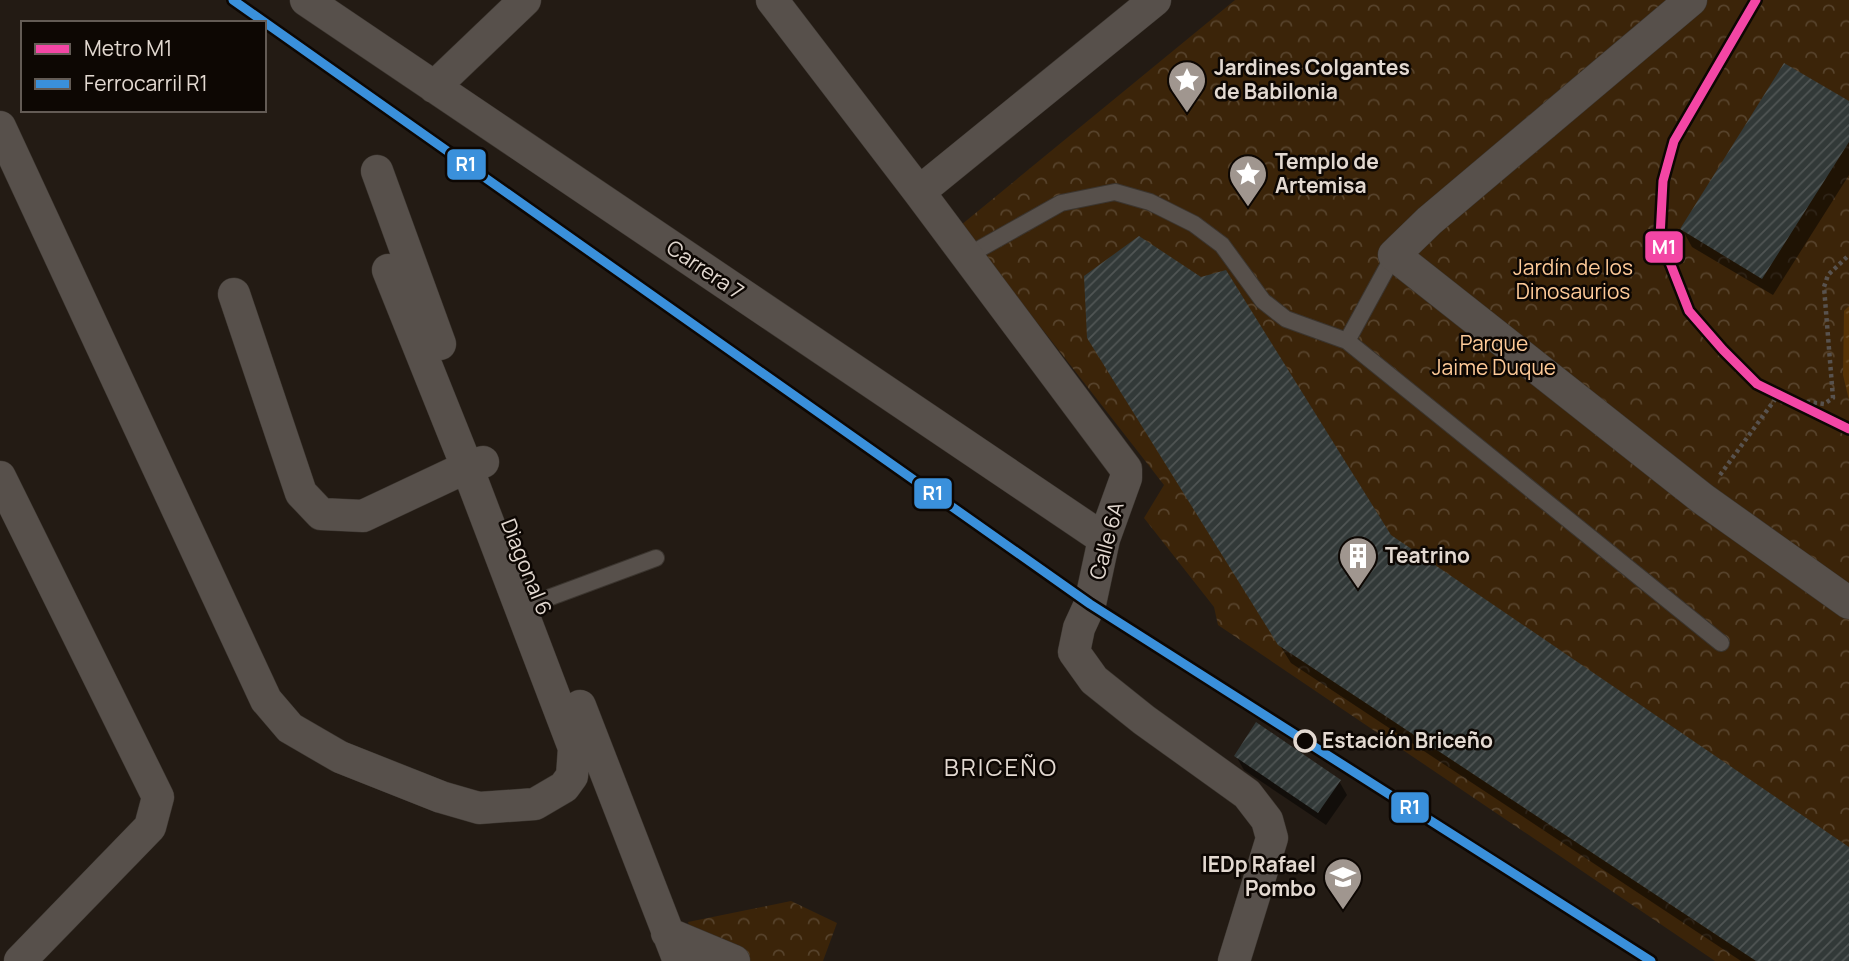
<svg xmlns="http://www.w3.org/2000/svg" width="1849" height="961" viewBox="0 0 1849 961" font-family="Manrope,sans-serif">
<style>
.forest{fill:url(#forest-crowns)}
.water{fill:url(#water-ripples)}
.shadow{fill:#0007}
.building{fill:url(#building-hatch)}
.lines{fill:none;stroke-linecap:round;stroke-linejoin:round}
.lane-casing{stroke:#3b352f;stroke-width:18}
.street-casing{stroke:#3b352f;stroke-width:33}
.path{stroke:#58524e;stroke-width:4.5;stroke-dasharray:3.5 3.5;stroke-linecap:butt}
.lane{stroke:#57504b;stroke-width:16}
.street{stroke:#57504b;stroke-width:32}
.rail-1-casing{stroke:#0d0703;stroke-width:14}
.rail-1{stroke:#3a90db;stroke-width:9}
.metro-1-casing{stroke:#0d0703;stroke-width:14}
.metro-1{stroke:#f346a5;stroke-width:9}
.stop-dot{fill:#0d0703;stroke:#e3d9d1;stroke-width:3.5}
.labels{text-anchor:middle;stroke-width:5;stroke-linejoin:round;paint-order:stroke}
.poi-label{font-size:21px;font-weight:bold;fill:#e3d9d1;stroke:#0d0703;text-anchor:start}
.park-label{font-size:21px;fill:#feca98;stroke:#0d0703}
.street-label{font-size:21px;fill:#e3d9d1;stroke:#0d0703}
.stop-label{font-size:21px;font-weight:bold;fill:#e3d9d1;stroke:#0d0703;text-anchor:start}
.quarter-label{font-size:24px;letter-spacing:2px;fill:#e3d9d1;stroke:#0d0703}
.line-badge{stroke:#0d0703;stroke-width:2.5}
.badge-label{font-size:19px;text-anchor:middle;font-weight:bold;fill:#fff}
</style>
<defs>
<pattern id="forest-crowns" width="20" height="18" patternUnits="userSpaceOnUse" patternTransform="scale(1.75)"><rect width="20" height="18" fill="#3b2409"/><path d="M2 6a3 3 0 1 1 6 0M12 15a3 3 0 1 1 6 0" fill="none" stroke="#57432c"/></pattern>
<pattern id="water-ripples" width="26" height="14" patternUnits="userSpaceOnUse" patternTransform="scale(1.75)"><rect width="26" height="14" fill="#573305"/><path d="M2 4q2-2 4 0t4 0M15 11q2-2 4 0t4 0" fill="none" stroke="#6f5028"/></pattern>
<pattern id="building-hatch" width="6" height="6" patternUnits="userSpaceOnUse" patternTransform="scale(1.75)"><rect width="6" height="6" fill="#323938"/><path d="M-1 1l2-2M0 6l6-6M5 7l2-2" fill="none" stroke="#505554"/></pattern>
</defs>
<rect width="100%" height="100%" fill="#231b14"/>
<path class="forest" d="M 1235,0 L 1849,0 L 1849,961 L 1715,961 L 1218,625 L 1214,607 L 1144,518 L 1164,485 L 961,225 Z
M 791,901 L 837,923 L 823,961 L 747,961 L 693,938 L 688,922 Z"/>
<path class="water" d="M 1849,306 L 1849,400 L 1843,375 L 1844,311 Z"/>
<path class="shadow" d="M 1849,103 L 1849,175 L 1773,295 L 1692,247 L 1682,229 Z
M 1099,356 L 1390,536 L 1849,849 L 1849,961 L 1741,961 L 1291,663 Z
M 1236,756 L 1339,781 L 1347,795 L 1326,825 L 1244,770 Z"/>
<path class="building" d="M 1784,63 L 1849,101 L 1849,142 L 1762,279 L 1680,229 Z
M 1139,236 L 1201,277 L 1226,270 L 1391,535 L 1849,847 L 1849,961 L 1756,961 L 1278,645 L 1087,338 L 1084,276 Z
M 1256,722 L 1341,780 L 1318,813 L 1234,756 Z"/>
<g class="lines">
<defs>
<path id="lane" d="M 967,256 L 1061,203 L 1115,192 L 1150,202 L 1194,224 L 1222,245 L 1263,301 L 1286,319 L 1347,341 L 1721,643
M 1347,341 L 1394,255
M 540,601 L 656,558"/>
<path id="street" d="M 306,0 L 1104,539
M 772,0 L 919,192 L 1126,469 L 1126,478 L 1104,539 L 1090,604 L 1079,628 L 1074,652 L 1094,680 L 1144,720 L 1247,794 L 1267,820 L 1272,838 L 1234,961
M 1691,0 L 1429,221 L 1394,255 L 1703,499 L 1849,603
M 434,87 L 525,0
M 0,127 L 266,700 L 290,728 L 340,757 L 441,797 L 479,808 L 535,804 L 564,787 L 572,776 L 574,748 L 467,467 L 388,270
M 377,171 L 440,344
M 919,192 L 1155,0
M 234,294 L 301,493 L 321,514 L 363,516 L 467,467 L 483,462
M 0,477 L 158,797 L 150,827 L 20,961
M 580,706 L 679,961
M 667,933 L 734,961"/>
</defs>
<use href="#lane" class="lane-casing"/>
<use href="#street" class="street-casing"/>
<path class="path" d="M 1780,400 L 1849,433
M 1720,475 L 1776,398 L 1824,404 L 1833,398 L 1824,287 L 1828,275 L 1849,255"/>
<use href="#lane" class="lane"/>
<use href="#street" class="street"/>
<defs>
<path id="rail-1" d="M 233,0 L 1090,604 L 1651,961"/>
</defs>
<use href="#rail-1" class="rail-1-casing"/>
<use href="#rail-1" class="rail-1"/>
<defs>
<path id="metro-1" d="M 1756,0 L 1674,141 L 1663,181 L 1660,237 L 1689,311 L 1723,350 L 1757,384 L 1849,429"/>
</defs>
<use href="#metro-1" class="metro-1-casing"/>
<use href="#metro-1" class="metro-1"/>
</g>
<defs>
<symbol id="sight-pin" viewBox="-11 -11 22 30"><path d="M0 17L-7.5 6A9.5 9.5 0 1 1 7.5 6Z" fill="#a0968f" stroke="#0d0703"/><path d="M0-6L1.8-2.2L6-1.7L2.9 1.2L3.7 5.4L0 3.3L-3.7 5.4L-2.9 1.2L-6-1.7L-1.8-2.2Z" fill="#fff"/></symbol>
<symbol id="building-pin" viewBox="-11 -11 22 30"><path d="M0 17L-7.5 6A9.5 9.5 0 1 1 7.5 6Z" fill="#a0968f" stroke="#0d0703"/><path d="M-4-6H4V6H1V3H-1V6H-4ZM-2.5-4.3h1.7v1.8h-1.7ZM.8-4.3h1.7v1.8H.8ZM-2.5-1h1.7V.8h-1.7ZM.8-1h1.7V.8H.8Z" fill="#fff"/></symbol>
<symbol id="school-pin" viewBox="-11 -11 22 30"><path d="M0 17L-7.5 6A9.5 9.5 0 1 1 7.5 6Z" fill="#a0968f" stroke="#0d0703"/><path d="M0-5L7-2L0 1L-7-2ZM-4 1L0 2.5L4 1V4Q0 6-4 4Z" fill="#fff"/></symbol>
</defs>
<g fill-rule="evenodd">
<use href="#sight-pin" x="1165" y="58" width="44" height="60"/>
<use href="#sight-pin" x="1226" y="152" width="44" height="60"/>
<use href="#building-pin" x="1336" y="534" width="44" height="60"/>
<use href="#school-pin" x="1321" y="855" width="44" height="60"/>
</g>
<circle class="stop-dot" cx="1305" cy="741" r="10"/>
<g class="labels">
<g class="poi-label">
<text x="1214" y="75">Jardines Colgantes<tspan x="1214" dy="24">de Babilonia</tspan></text>
<text x="1275" y="169">Templo de<tspan x="1275" dy="24">Artemisa</tspan></text>
<text x="1385" y="563">Teatrino</text>
<text x="1316" y="872" text-anchor="end">IEDp Rafael<tspan x="1316" dy="24">Pombo</tspan></text>
</g>
<g class="park-label">
<text x="1573" y="275">Jardín de los<tspan x="1573" dy="24">Dinosaurios</tspan></text>
<text x="1494" y="351">Parque<tspan x="1494" dy="24">Jaime Duque</tspan></text>
</g>
<g class="street-label">
<text transform="translate(705 270) rotate(34)" y="7">Carrera 7</text>
<text transform="translate(1107 541) rotate(-75)" y="7">Calle 6A</text>
<text transform="translate(526 567) rotate(68)" y="7">Diagonal 6</text>
</g>
<g class="stop-label">
<text x="1322" y="748">Estación Briceño</text>
</g>
<g class="quarter-label">
<text x="1001" y="776">BRICEÑO</text>
</g>
</g>
<g class="line-badge">
<rect x="446" y="148" width="41" height="33" rx="7" fill="#3a90db"/>
<rect x="1644" y="230" width="40" height="34" rx="7" fill="#f346a5"/>
<rect x="913" y="477" width="40" height="33" rx="7" fill="#3a90db"/>
<rect x="1390" y="791" width="40" height="33" rx="7" fill="#3a90db"/>
</g>
<g class="badge-label">
<text x="466" y="171">R1</text>
<text x="1664" y="254">M1</text>
<text x="933" y="500">R1</text>
<text x="1410" y="814">R1</text>
</g>
<rect x="21" y="21" width="245" height="91" fill="#0d0703" stroke="#635b55" stroke-width="2"/>
<rect x="35" y="44" width="35" height="10" fill="#f346a5" stroke="#635b55" stroke-width="2"/>
<text x="84" y="56" font-size="21" fill="#e3d9d1">Metro M1</text>
<rect x="35" y="79" width="35" height="10" fill="#3a90db" stroke="#635b55" stroke-width="2"/>
<text x="84" y="91" font-size="21" fill="#e3d9d1">Ferrocarril R1</text>
</svg>
